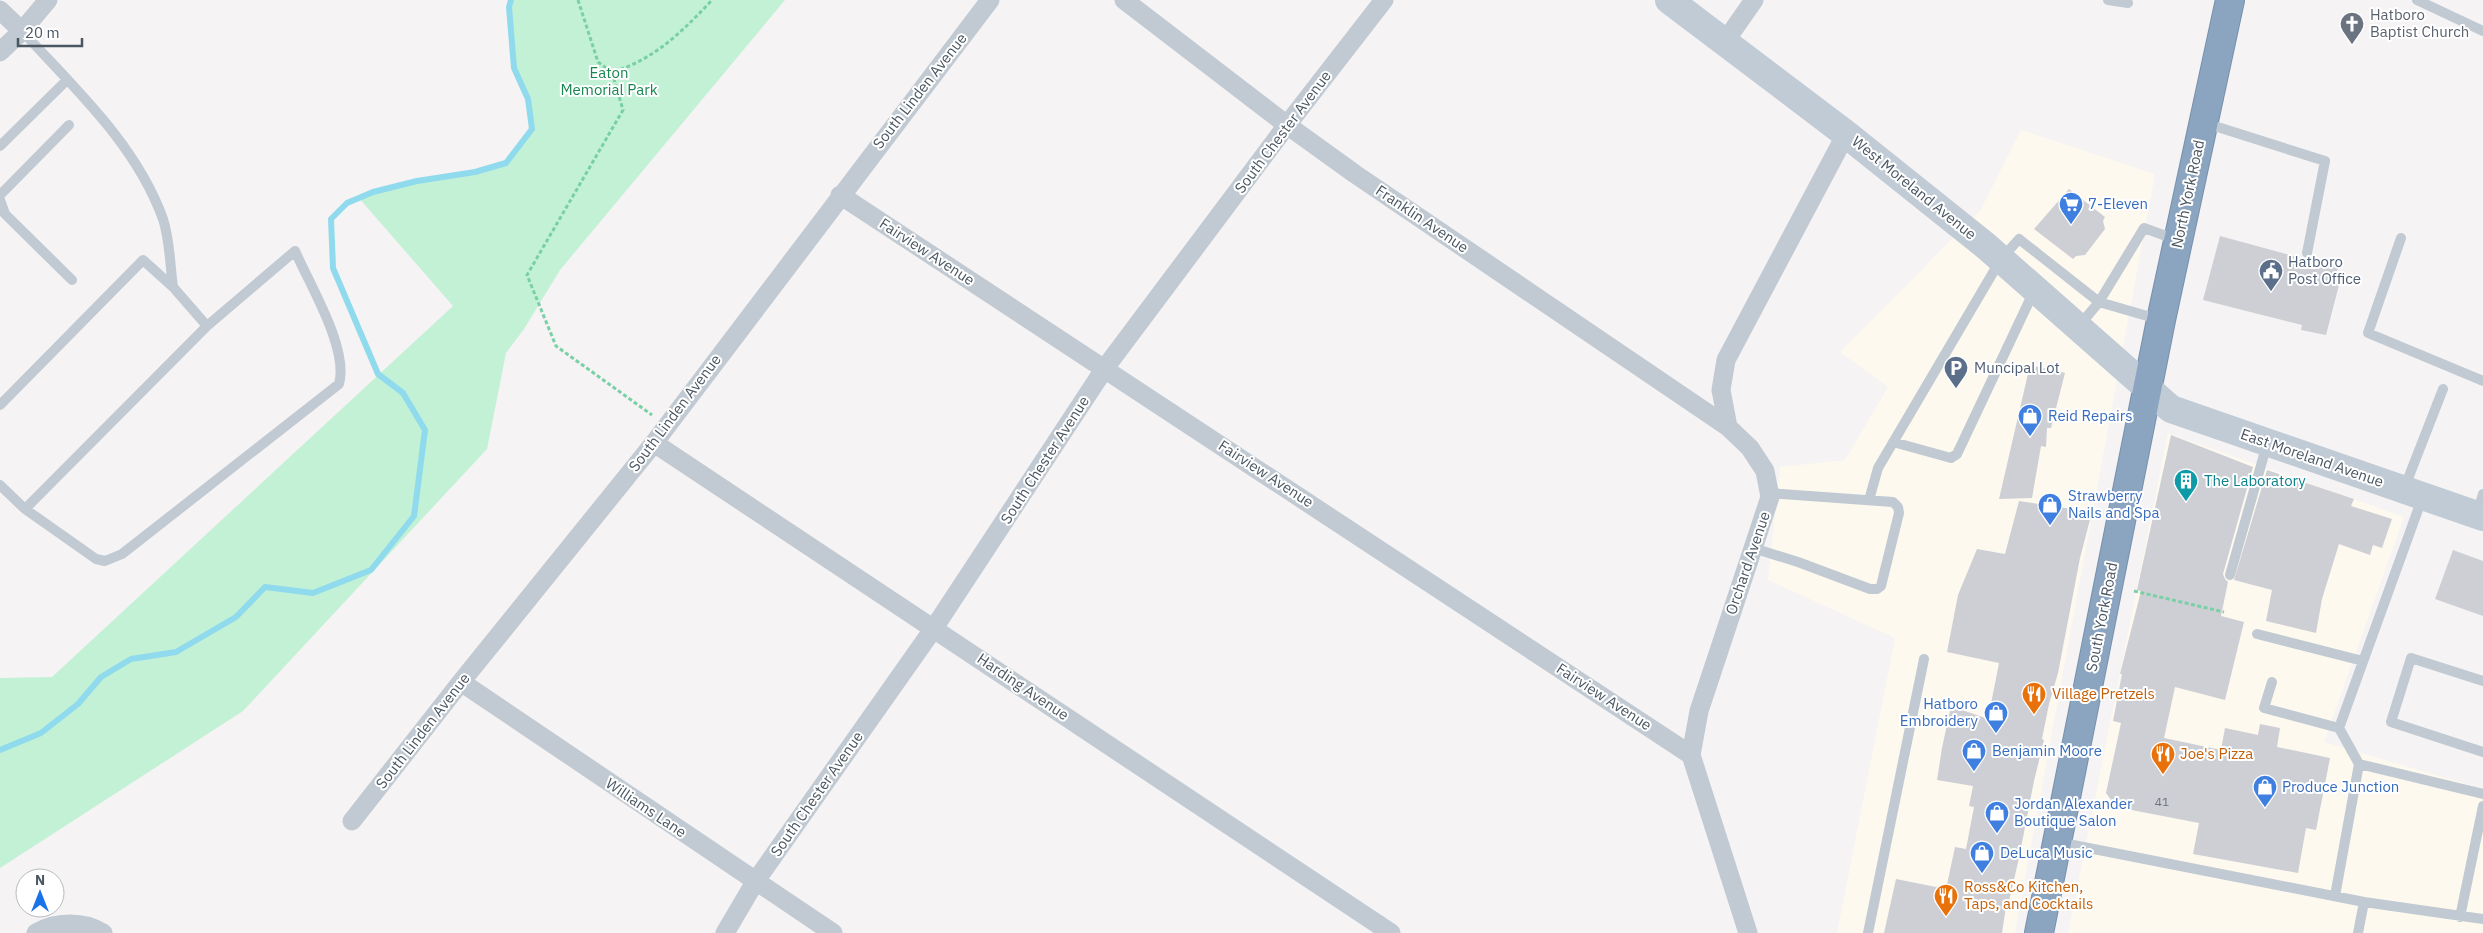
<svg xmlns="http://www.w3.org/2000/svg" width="2483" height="933" viewBox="0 0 2483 933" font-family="'IBM Plex Sans',sans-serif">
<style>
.commercial{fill:#fdf9ef}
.green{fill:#c3f1d5}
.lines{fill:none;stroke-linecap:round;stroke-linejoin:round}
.stream{stroke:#90daee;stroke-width:6}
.building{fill:#cdcfd5}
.highway-casing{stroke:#7690ad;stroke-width:30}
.path{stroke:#7ad0a6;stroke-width:3;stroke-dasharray:4 2.5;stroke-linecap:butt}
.lane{stroke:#c1cad2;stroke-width:10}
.street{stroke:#c1cad2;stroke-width:19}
.secondary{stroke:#c1cbd6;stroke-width:28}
.highway{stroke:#8ba5c1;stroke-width:28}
.labels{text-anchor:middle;stroke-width:4;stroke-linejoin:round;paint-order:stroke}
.number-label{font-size:12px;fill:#6b747e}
.worship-label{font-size:15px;fill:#5b616d;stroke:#fff;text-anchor:start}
.park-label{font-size:15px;fill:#17864f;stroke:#fff}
.street-label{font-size:15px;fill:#4a5661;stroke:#fff}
.shop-label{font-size:15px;fill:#366cbe;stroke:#fff;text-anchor:start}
.service-label{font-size:15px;fill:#4e5e75;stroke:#fff;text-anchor:start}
.culture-label{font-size:15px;fill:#0d838f;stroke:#fff;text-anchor:start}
.food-label{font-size:15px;fill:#c56008;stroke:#fff;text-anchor:start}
</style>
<rect width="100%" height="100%" fill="#f5f3f3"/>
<path class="commercial" d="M 2021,130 L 2155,174 L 2015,933 L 1837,933 L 1895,638 L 1768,580 L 1780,467 L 1845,460 L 1888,387 L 1840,352 L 1980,211 Z
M 2168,433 L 2404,517 L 2324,742 L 2483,789 L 2483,933 L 2068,933 Z"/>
<path class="green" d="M 511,0 L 785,0 L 560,270 L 524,329 L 506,353 L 487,449 L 243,711 L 0,868 L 0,678 L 52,677 L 453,306 L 358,197 L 417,181 L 475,172 L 506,163 L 532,129 L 528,99 L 514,68 L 509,7 Z"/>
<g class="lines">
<path class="stream" d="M 0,750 L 41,733 L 78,704 L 101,677 L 131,659 L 176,652 L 236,617 L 265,587 L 313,593 L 371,570 L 414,516 L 425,430 L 403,393 L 378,374 L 333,268 L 331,219 L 347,203 L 373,192 L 417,181 L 475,172 L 506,163 L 532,129 L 528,99 L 514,68 L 509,7 L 511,0"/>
</g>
<path class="building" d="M 2069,189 L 2105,217 L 2103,221 L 2105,229 L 2085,255 L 2076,256 L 2073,259 L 2034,229 Z
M 2220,236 L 2338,268 L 2334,283 L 2339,285 L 2326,335 L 2301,330 L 2302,325 L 2203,300 Z
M 2030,365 L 2065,373 L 2051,428 L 2047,428 L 2046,447 L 2041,446 L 2032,498 L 1999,499 Z
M 2171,435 L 2253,467 L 2223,574 L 2225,579 L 2228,582 L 2221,616 L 2244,622 L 2225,700 L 2175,687 L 2164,738 L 2221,750 L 2225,728 L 2258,735 L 2260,724 L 2280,728 L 2277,747 L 2330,758 L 2316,830 L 2306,828 L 2298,873 L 2193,854 L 2199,823 L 2116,807 L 2106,793 L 2121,723 L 2113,721 L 2122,674 L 2120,674 L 2141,591 L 2137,590 Z
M 2267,470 L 2354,499 L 2351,506 L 2392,519 L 2382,548 L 2373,545 L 2370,555 L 2339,544 L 2322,599 L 2316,633 L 2266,621 L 2272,590 L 2234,580 Z
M 2019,501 L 2092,512 L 2080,558 L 2058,673 L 2049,704 L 2042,739 L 2044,740 L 2034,781 L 2019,858 L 2009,901 L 2007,900 L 2002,933 L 1884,933 L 1896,879 L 1946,889 L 1955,847 L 1966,849 L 1974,807 L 1969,806 L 1973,786 L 1937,780 L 1942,748 L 1951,706 L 1988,719 L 1999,663 L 1947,652 L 1958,595 L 1977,549 L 2005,554 Z
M 2453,550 L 2483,561 L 2483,616 L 2435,599 Z"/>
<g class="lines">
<defs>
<path id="highway" d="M 2039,933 L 2161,320 L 2230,0"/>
</defs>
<use href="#highway" class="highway-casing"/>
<path class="path" d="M 578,0 L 598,62 L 612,72 C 654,60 683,31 712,0
M 612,72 L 623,110 L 527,275 L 556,346 L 652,415
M 2134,591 L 2224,612"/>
<path class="lane" d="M 2108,0 L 2128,3
M 2417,0 L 2483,31
M 22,31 C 74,88 136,144 163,219 C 170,240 170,266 173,287
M 2205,123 L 2325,161 L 2307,253
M 0,146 L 67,80
M 0,195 L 69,125
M 0,200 L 5,214 L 72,280
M 2401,238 L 2368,333 L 2483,381
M 2079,326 L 2099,302 L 2144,228 L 2177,240
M 0,405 L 143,260 L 173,287 L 207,326
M 1893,442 L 1951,458 L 1957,454 L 2034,291
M 0,485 L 25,509 L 96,559 L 105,561 L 122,554 L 339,384 C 349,349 310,285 295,251 L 207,326 L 25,509
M 2404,489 L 2443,389
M 1869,500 L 1878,468 L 2001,259 L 2019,239 L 2099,302 L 2161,320
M 2477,514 L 2483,494
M 1753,548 L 1798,562 L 1870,589 L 1877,589 L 1881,586 L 1899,513 L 1898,507 L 1893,502 L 1769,493
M 2230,575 L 2267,444
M 2257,634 L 2363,661
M 2483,681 L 2411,658 L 2391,722 L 2483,752
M 2272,682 L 2264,708 L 2339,728
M 2359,764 L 2483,794
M 2058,842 L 2364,902 L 2358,933
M 2335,896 L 2359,764 L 2339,728 L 2423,496
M 2364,902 L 2483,919
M 2460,917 L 2483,806
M 1868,933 L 1924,659"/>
<path class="street" d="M 1124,0 L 1287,125 L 1355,174 L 1728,427
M 0,10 L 22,31
M 1724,43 L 1754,0
M 0,52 L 22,31 L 48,0
M 840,195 L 1691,755
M 654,443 L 1391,933
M 461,682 L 833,933
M 352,821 L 461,682 L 654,443 L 990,0
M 36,933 C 56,921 84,921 103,933
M 725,933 L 755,882 L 934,628 L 1105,368 L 1287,125 L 1384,0
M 1748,933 L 1691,755 L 1699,711 L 1770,497 L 1765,471 L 1750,448 L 1728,427 L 1721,390 L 1726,360 L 1846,134"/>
<path class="secondary" d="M 1669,0 L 1846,134 L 1986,246 L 2171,409 L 2483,517"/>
<use href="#highway" class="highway"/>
</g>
<defs>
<symbol id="church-pin" viewBox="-11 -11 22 30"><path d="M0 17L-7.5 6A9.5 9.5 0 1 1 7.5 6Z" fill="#6b7280" stroke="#fff"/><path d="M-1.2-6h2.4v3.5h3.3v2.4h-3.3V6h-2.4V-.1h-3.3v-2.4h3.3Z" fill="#fff"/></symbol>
<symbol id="supermarket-pin" viewBox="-11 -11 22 30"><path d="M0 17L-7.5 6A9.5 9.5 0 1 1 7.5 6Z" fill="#3f7fe0" stroke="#fff"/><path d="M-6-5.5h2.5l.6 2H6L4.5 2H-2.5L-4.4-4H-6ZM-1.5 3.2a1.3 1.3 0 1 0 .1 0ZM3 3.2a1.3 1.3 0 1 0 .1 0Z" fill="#fff"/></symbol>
<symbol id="civic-pin" viewBox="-11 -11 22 30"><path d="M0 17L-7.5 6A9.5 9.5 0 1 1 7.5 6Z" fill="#5c6f8a" stroke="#fff"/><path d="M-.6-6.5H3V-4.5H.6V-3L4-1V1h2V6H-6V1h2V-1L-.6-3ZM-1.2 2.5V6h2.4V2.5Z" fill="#fff"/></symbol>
<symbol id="parking-pin" viewBox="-11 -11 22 30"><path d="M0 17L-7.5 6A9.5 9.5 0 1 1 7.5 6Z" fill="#5c6f8a" stroke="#fff"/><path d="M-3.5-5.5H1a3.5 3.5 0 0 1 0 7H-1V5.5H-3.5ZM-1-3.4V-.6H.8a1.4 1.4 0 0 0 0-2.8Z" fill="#fff"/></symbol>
<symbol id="shop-pin" viewBox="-11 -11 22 30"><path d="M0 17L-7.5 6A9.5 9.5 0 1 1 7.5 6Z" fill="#3f7fe0" stroke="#fff"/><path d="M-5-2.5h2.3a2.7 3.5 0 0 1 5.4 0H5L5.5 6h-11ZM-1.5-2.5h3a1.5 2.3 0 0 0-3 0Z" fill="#fff"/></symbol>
<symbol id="building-pin" viewBox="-11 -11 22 30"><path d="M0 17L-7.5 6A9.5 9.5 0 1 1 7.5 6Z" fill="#0f9aa8" stroke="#fff"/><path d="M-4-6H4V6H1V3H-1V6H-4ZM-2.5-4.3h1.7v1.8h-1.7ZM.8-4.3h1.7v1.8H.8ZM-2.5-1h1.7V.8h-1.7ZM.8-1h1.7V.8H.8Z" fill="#fff"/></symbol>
<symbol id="restaurant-pin" viewBox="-11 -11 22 30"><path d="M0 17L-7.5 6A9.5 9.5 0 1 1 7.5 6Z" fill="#e8710a" stroke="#fff"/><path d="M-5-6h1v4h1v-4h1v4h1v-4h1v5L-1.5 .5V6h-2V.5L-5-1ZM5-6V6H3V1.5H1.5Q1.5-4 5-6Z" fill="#fff"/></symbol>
</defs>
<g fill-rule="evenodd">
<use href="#church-pin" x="2338" y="10" width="28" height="38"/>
<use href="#supermarket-pin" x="2057" y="190" width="28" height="38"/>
<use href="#civic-pin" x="2257" y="257" width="28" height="38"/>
<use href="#parking-pin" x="1942" y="354" width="28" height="38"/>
<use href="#shop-pin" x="2016" y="402" width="28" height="38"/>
<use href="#building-pin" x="2172" y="467" width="28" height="38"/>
<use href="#shop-pin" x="2036" y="491" width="28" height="38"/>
<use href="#restaurant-pin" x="2020" y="680" width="28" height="38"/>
<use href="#shop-pin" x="1982" y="699" width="28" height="38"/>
<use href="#shop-pin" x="1960" y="737" width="28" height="38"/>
<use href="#restaurant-pin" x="2149" y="740" width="28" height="38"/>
<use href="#shop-pin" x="2251" y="773" width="28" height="38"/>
<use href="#shop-pin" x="1983" y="799" width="28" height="38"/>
<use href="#shop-pin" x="1968" y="839" width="28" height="38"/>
<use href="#restaurant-pin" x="1932" y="882" width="28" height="38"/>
</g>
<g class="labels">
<g class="number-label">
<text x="2162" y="806">41</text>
</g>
<g class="worship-label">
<text x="2370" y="20">Hatboro<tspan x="2370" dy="17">Baptist Church</tspan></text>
</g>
<g class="park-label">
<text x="609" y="78">Eaton<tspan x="609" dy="17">Memorial Park</tspan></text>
</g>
<g class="street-label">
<text transform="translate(920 91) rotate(-52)" y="5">South Linden Avenue</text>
<text transform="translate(1283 132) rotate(-53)" y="5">South Chester Avenue</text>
<text transform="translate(1914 188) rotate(39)" y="5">West Moreland Avenue</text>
<text transform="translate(2188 194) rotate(-78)" y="5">North York Road</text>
<text transform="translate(1422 219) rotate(34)" y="5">Franklin Avenue</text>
<text transform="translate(927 252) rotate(33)" y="5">Fairview Avenue</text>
<text transform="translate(675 413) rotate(-53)" y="5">South Linden Avenue</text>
<text transform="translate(2312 458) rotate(19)" y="5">East Moreland Avenue</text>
<text transform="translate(1045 460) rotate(-57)" y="5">South Chester Avenue</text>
<text transform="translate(1266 474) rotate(33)" y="5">Fairview Avenue</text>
<text transform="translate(1748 563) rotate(-71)" y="5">Orchard Avenue</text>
<text transform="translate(2102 617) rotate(-79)" y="5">South York Road</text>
<text transform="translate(1023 687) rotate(34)" y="5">Harding Avenue</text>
<text transform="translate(1604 697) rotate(33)" y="5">Fairview Avenue</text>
<text transform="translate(423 731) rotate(-52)" y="5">South Linden Avenue</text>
<text transform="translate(817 794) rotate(-55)" y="5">South Chester Avenue</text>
<text transform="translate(646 808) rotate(34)" y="5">Williams Lane</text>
</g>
<g class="shop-label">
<text x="2088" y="209">7-Eleven</text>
<text x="2048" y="421">Reid Repairs</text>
<text x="2068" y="501">Strawberry<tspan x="2068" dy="17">Nails and Spa</tspan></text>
<text x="1978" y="709" text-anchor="end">Hatboro<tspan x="1978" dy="17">Embroidery</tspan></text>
<text x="1992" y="756">Benjamin Moore</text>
<text x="2282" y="792">Produce Junction</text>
<text x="2014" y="809">Jordan Alexander<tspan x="2014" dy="17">Boutique Salon</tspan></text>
<text x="2000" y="858">DeLuca Music</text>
</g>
<g class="service-label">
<text x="2288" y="267">Hatboro<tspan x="2288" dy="17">Post Office</tspan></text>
<text x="1974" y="373">Muncipal Lot</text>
</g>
<g class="culture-label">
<text x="2204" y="486">The Laboratory</text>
</g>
<g class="food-label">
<text x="2052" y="699">Village Pretzels</text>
<text x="2180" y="759">Joe's Pizza</text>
<text x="1964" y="892">Ross&amp;Co Kitchen,<tspan x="1964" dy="17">Taps, and Cocktails</tspan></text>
</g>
</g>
<g transform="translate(40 893)"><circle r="24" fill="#ffffff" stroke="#b7bbc0"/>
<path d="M0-4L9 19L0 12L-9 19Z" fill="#1a73e8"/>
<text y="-8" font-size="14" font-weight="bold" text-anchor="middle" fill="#4a5661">N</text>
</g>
<path d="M18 38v8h64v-8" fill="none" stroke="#4a5661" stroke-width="2.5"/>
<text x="25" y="38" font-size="15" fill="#4a5661" stroke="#ffffff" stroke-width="4" paint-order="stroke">20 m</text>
</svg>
